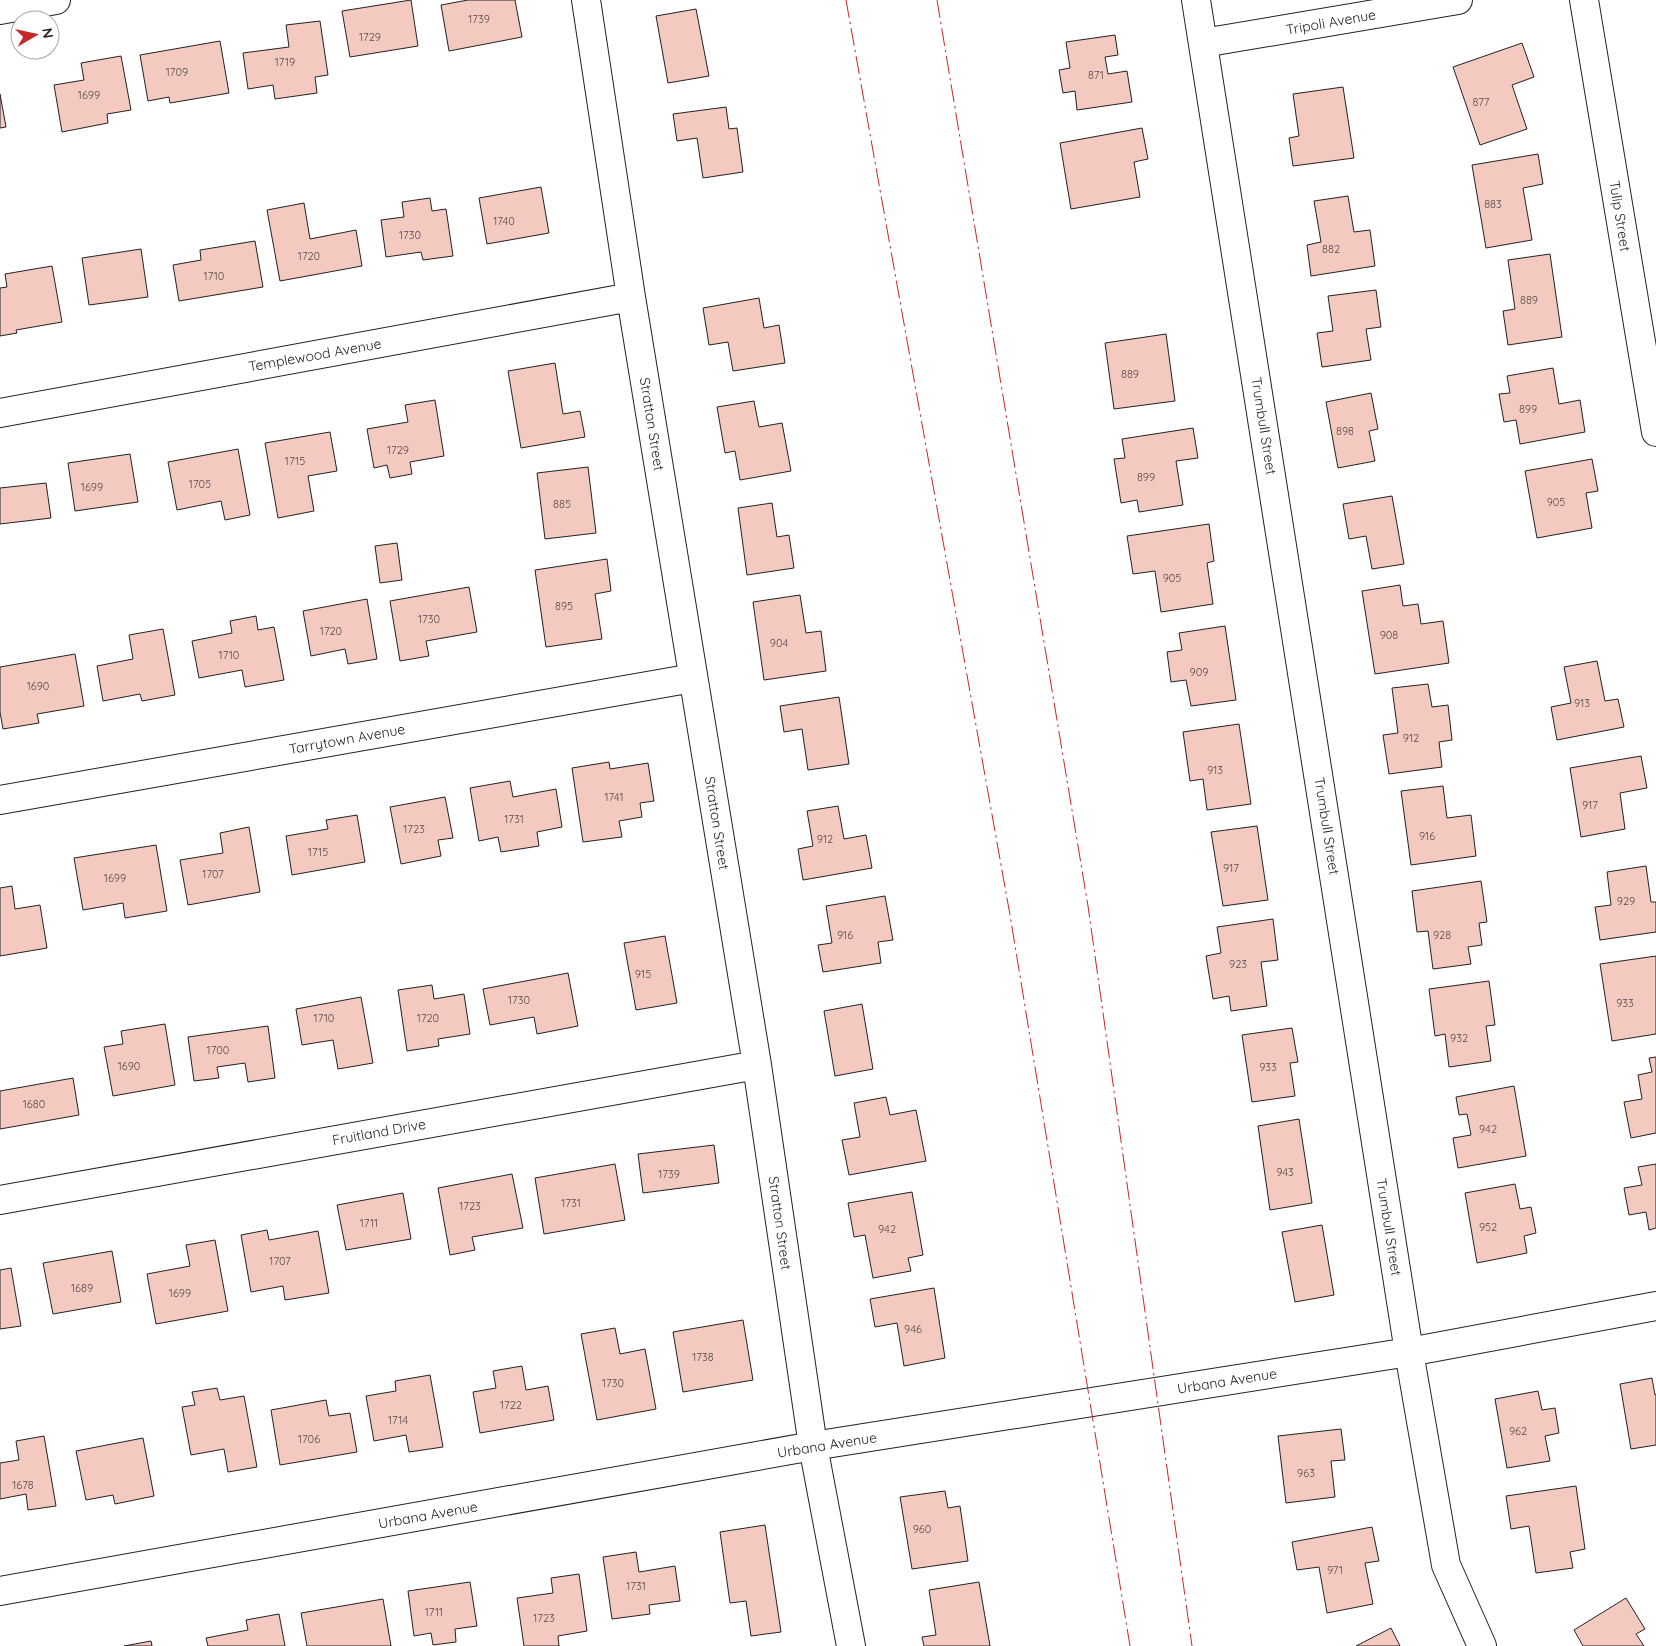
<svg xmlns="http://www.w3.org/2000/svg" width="1656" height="1646" viewBox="0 0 1656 1646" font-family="Quicksand,sans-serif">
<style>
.building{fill:#f3c9c0;stroke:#222}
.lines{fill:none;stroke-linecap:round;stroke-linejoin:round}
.minor-casing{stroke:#222;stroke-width:30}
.minor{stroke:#fff;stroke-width:28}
.power{stroke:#c62828;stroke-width:1;stroke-dasharray:18 4 2.5 4;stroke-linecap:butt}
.labels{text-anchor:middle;stroke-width:4;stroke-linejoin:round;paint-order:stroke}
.number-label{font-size:11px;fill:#564c4a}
.street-label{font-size:14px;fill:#222;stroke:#fff}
</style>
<rect width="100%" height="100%" fill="#fff"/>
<path class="building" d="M 411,0 L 418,46 L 350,57 L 342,11 Z
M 468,0 L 515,0 L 522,37 L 449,51 L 441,5 Z
M 696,9 L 709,76 L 668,83 L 656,16 Z
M 320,21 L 328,75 L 315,77 L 317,93 L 275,99 L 273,85 L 248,89 L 243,53 L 289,47 L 286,25 Z
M 1115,35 L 1118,55 L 1105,57 L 1108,74 L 1127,71 L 1132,102 L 1077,110 L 1075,91 L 1063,93 L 1059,70 L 1070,68 L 1066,42 Z
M 220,41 L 229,93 L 170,103 L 169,97 L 148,101 L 140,55 Z
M 1522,43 L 1534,77 L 1512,85 L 1527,129 L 1480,145 L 1453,67 Z
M 121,56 L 131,110 L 107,114 L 108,123 L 62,132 L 54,85 L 84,80 L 81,63 Z
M 1343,87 L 1354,158 L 1293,166 L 1289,138 L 1299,136 L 1293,94 Z
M 0,94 L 6,127 L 0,128 Z
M 726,107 L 729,129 L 737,128 L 743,172 L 703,178 L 697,138 L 677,141 L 673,114 Z
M 1142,128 L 1148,159 L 1134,162 L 1140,197 L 1071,209 L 1060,143 Z
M 1538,154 L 1543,184 L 1523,188 L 1532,240 L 1486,248 L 1472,165 Z
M 541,187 L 549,233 L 487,244 L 479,198 Z
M 1348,196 L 1354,232 L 1370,230 L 1375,266 L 1311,276 L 1307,245 L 1321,242 L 1314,201 Z
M 430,198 L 432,211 L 446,209 L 453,256 L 423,260 L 421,252 L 386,257 L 381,220 L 404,217 L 402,202 Z
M 304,203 L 310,239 L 356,230 L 362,266 L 280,281 L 267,210 Z
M 255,241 L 263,287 L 179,301 L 173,265 L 201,260 L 200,250 Z
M 141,249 L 148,297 L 89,305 L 82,258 Z
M 1550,254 L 1562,337 L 1508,345 L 1503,311 L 1515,309 L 1508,260 Z
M 52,266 L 62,322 L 16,330 L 17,333 L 0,336 L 0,288 L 7,287 L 5,274 Z
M 1376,290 L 1381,327 L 1366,329 L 1371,360 L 1322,367 L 1317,333 L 1333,331 L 1328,296 Z
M 759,298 L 764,328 L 779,325 L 785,363 L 733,371 L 728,342 L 709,345 L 703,308 Z
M 1166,334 L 1175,401 L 1114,409 L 1105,343 Z
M 555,363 L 563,414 L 580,411 L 585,437 L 521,448 L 508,371 Z
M 1553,368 L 1559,404 L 1580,400 L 1585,432 L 1520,444 L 1516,420 L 1504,422 L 1499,394 L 1510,393 L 1507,376 Z
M 1371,393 L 1378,429 L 1369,431 L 1375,461 L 1338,468 L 1326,402 Z
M 435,400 L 444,456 L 410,462 L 412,474 L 390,478 L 387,465 L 374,468 L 367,429 L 408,422 L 405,405 Z
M 754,401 L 759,427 L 782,423 L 791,471 L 740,480 L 735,451 L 725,453 L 717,407 Z
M 1193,428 L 1198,458 L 1176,461 L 1183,505 L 1139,512 L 1137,500 L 1121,503 L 1114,459 L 1125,458 L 1122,439 Z
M 330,432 L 337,471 L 308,476 L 314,511 L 278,518 L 265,443 Z
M 238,449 L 250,515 L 225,520 L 221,501 L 177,510 L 168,462 Z
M 130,454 L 138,502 L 75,511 L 68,463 Z
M 1592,459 L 1598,491 L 1586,493 L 1592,528 L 1537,538 L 1525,471 Z
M 588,467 L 596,533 L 545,539 L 537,473 Z
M 46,483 L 51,518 L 0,524 L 0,488 Z
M 1392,496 L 1404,564 L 1372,569 L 1366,536 L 1349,539 L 1343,504 Z
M 772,503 L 777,537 L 789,535 L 794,568 L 747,575 L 738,508 Z
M 1209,524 L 1214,561 L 1207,563 L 1213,604 L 1161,612 L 1155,571 L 1133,574 L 1127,536 Z
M 397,543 L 402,580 L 380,583 L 375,546 Z
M 607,559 L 611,591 L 595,594 L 602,639 L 546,647 L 535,570 Z
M 1400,585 L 1403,606 L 1418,604 L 1421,624 L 1443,621 L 1449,663 L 1375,674 L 1362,591 Z
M 469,587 L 477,632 L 426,641 L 429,656 L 400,661 L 390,601 Z
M 800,595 L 806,633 L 821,631 L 826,671 L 764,680 L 753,602 Z
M 367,599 L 377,659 L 348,664 L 345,649 L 311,656 L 303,611 Z
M 256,616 L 258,630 L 274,627 L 284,680 L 245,687 L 242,670 L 199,678 L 192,641 L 232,633 L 230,621 Z
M 1225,626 L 1236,700 L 1191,706 L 1186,680 L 1171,682 L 1167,652 L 1182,650 L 1179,633 Z
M 163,629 L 175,695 L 142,701 L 140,694 L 103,701 L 97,666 L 133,659 L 129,635 Z
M 75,654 L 84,706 L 37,714 L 39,723 L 3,729 L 0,712 L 0,667 Z
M 1597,661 L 1605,701 L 1618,699 L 1624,727 L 1557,740 L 1551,707 L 1571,703 L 1564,667 Z
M 1428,684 L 1432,707 L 1448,705 L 1452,740 L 1439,742 L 1442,767 L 1389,774 L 1383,735 L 1398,733 L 1392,688 Z
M 839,697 L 849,764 L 808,770 L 802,729 L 784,732 L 780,706 Z
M 1239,724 L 1251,804 L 1207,810 L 1203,779 L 1190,781 L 1183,732 Z
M 1641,756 L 1647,788 L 1620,793 L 1625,829 L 1581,837 L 1570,768 Z
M 609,762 L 610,769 L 648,763 L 654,801 L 640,803 L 642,817 L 619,821 L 622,837 L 583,842 L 572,768 Z
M 510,781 L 513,797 L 556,789 L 562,827 L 537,832 L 539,846 L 501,852 L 498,837 L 479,841 L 470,788 Z
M 1443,786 L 1447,818 L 1471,815 L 1476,856 L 1411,865 L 1401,791 Z
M 445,797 L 453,838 L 438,840 L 441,856 L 401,864 L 390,807 Z
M 838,806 L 844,839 L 866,835 L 872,868 L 803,880 L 798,849 L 813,846 L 807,811 Z
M 357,815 L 365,862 L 292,875 L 286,836 L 328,829 L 326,820 Z
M 1257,826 L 1268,900 L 1223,906 L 1211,832 Z
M 249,827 L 260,892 L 188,905 L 180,860 L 223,853 L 220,833 Z
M 156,845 L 167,911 L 125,918 L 123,903 L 83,910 L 74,858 Z
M 1646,866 L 1651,902 L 1656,902 L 1656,932 L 1600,940 L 1595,907 L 1611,905 L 1607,872 Z
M 1481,881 L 1487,922 L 1479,923 L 1482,945 L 1468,947 L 1471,964 L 1433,969 L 1428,931 L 1417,932 L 1412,891 Z
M 12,886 L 15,909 L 40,905 L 47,948 L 0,956 L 0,888 Z
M 885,896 L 893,940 L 878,942 L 881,963 L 823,972 L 818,945 L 832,943 L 826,906 Z
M 1273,919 L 1278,960 L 1261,962 L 1267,1006 L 1231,1011 L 1229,996 L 1213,999 L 1206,956 L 1221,953 L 1217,927 Z
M 665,936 L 677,1003 L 636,1010 L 624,943 Z
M 1656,956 L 1656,1034 L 1612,1041 L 1600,964 Z
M 568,973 L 578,1026 L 537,1034 L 534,1017 L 490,1025 L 483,989 Z
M 1489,981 L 1495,1025 L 1486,1026 L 1491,1061 L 1449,1067 L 1445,1034 L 1435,1036 L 1429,989 Z
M 432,985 L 434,999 L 464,994 L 470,1034 L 438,1039 L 439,1046 L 407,1051 L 398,990 Z
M 361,997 L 373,1063 L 338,1069 L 333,1040 L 302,1045 L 296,1009 Z
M 862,1004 L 873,1069 L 835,1076 L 824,1011 Z
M 165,1024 L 175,1085 L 113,1096 L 104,1047 L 123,1044 L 121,1031 Z
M 268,1026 L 275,1078 L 248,1082 L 245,1063 L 217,1067 L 219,1078 L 194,1081 L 188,1037 Z
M 1292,1028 L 1298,1062 L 1290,1063 L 1295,1096 L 1252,1102 L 1242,1035 Z
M 1656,1057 L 1656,1133 L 1631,1138 L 1624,1102 L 1642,1099 L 1638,1075 L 1652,1072 L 1649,1058 Z
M 73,1078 L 79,1115 L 0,1129 L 0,1091 Z
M 1514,1086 L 1526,1156 L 1458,1168 L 1453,1138 L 1471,1135 L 1467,1114 L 1459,1115 L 1456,1097 Z
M 886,1097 L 890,1115 L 916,1110 L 926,1161 L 849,1175 L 842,1140 L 860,1137 L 854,1103 Z
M 1299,1119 L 1312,1203 L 1270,1210 L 1258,1126 Z
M 714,1145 L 719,1183 L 643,1193 L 638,1154 Z
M 615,1164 L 625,1220 L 544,1234 L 535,1178 Z
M 1656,1164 L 1656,1228 L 1649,1230 L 1646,1212 L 1629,1215 L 1624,1188 L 1642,1185 L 1638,1167 Z
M 512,1174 L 523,1228 L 472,1237 L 475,1250 L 450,1255 L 438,1188 Z
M 1515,1184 L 1520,1209 L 1531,1207 L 1536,1233 L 1524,1236 L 1527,1253 L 1477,1263 L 1465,1193 Z
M 912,1192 L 923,1255 L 908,1258 L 911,1271 L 873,1278 L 865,1235 L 854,1237 L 848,1203 Z
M 403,1193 L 411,1239 L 346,1250 L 337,1205 Z
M 1322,1225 L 1334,1295 L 1295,1302 L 1282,1232 Z
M 267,1230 L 269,1240 L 318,1231 L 329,1293 L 285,1300 L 283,1286 L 251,1292 L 241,1235 Z
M 215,1240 L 228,1311 L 156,1324 L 147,1274 L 190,1266 L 186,1245 Z
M 112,1251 L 121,1302 L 53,1314 L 43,1263 Z
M 11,1268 L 21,1326 L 0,1329 L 0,1270 Z
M 934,1288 L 945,1358 L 904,1366 L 897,1323 L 875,1327 L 870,1299 Z
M 743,1320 L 753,1380 L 683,1392 L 673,1332 Z
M 615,1328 L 620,1354 L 645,1349 L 656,1409 L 597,1420 L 581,1334 Z
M 522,1366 L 526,1390 L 548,1386 L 554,1420 L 480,1433 L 473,1392 L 496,1388 L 493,1371 Z
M 430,1375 L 443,1447 L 409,1452 L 406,1435 L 374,1441 L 366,1396 L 396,1391 L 395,1381 Z
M 1652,1378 L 1655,1395 L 1656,1394 L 1656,1445 L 1631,1449 L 1620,1384 Z
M 217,1388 L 220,1400 L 244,1396 L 257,1467 L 228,1472 L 224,1449 L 191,1455 L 182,1407 L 195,1405 L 192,1392 Z
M 1538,1391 L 1542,1410 L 1555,1408 L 1559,1433 L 1545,1436 L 1550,1461 L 1507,1468 L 1495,1399 Z
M 326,1400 L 329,1416 L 350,1413 L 357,1452 L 280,1465 L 271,1410 Z
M 1341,1429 L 1345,1460 L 1331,1461 L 1335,1497 L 1286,1503 L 1278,1436 Z
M 44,1436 L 56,1506 L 28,1510 L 26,1494 L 0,1499 L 0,1463 L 19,1460 L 16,1441 Z
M 143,1438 L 154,1496 L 115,1504 L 113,1495 L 86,1500 L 76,1451 Z
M 1576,1486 L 1585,1549 L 1570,1552 L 1573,1568 L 1536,1573 L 1529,1526 L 1511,1529 L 1506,1496 Z
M 945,1491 L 948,1508 L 960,1506 L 968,1561 L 912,1569 L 900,1497 Z
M 765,1525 L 781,1632 L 751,1636 L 746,1601 L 730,1603 L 720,1532 Z
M 1372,1527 L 1379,1561 L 1365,1563 L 1373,1604 L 1327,1613 L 1319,1567 L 1297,1570 L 1292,1542 Z
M 636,1552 L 639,1572 L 675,1566 L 680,1601 L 649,1605 L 650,1614 L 612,1619 L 603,1557 Z
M 579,1574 L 587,1631 L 558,1636 L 559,1646 L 524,1646 L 517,1598 L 553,1593 L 551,1578 Z
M 470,1582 L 477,1626 L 455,1629 L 456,1642 L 433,1645 L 431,1633 L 414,1636 L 408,1591 Z
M 979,1582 L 990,1646 L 924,1646 L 922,1637 L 936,1635 L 929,1590 Z
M 1626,1598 L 1645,1629 L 1636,1634 L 1644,1646 L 1583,1646 L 1574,1630 Z
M 383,1599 L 391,1646 L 307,1646 L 301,1613 Z
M 279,1614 L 285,1646 L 208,1646 L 206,1638 L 248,1630 L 246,1620 Z
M 1391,1628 L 1400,1646 L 1356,1646 Z
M 151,1641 L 152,1646 L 124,1646 Z"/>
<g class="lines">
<defs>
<path id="minor" d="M 586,0 L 631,297 L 757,1065 L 813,1446 L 851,1646
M 1196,0 L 1409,1352 L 1446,1565 L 1482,1646
M 1584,0 L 1656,432
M 0,10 L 56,0
M 1203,43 L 1458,0
M 0,413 L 631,297
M 0,800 L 693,678
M 0,1200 L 757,1065
M 0,1591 L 813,1446 L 1409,1352 L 1656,1306"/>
</defs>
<use href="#minor" class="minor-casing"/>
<use href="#minor" class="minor"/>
<path class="power" d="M 846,0 L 1010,915 L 1130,1646
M 937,0 L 1088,906 L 1192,1646"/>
</g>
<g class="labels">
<g class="number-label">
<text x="479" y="23">1739</text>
<text x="370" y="41">1729</text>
<text x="285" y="66">1719</text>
<text x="177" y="76">1709</text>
<text x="1096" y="79">871</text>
<text x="89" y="99">1699</text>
<text x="1481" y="106">877</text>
<text x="1493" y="208">883</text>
<text x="504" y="225">1740</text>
<text x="410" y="239">1730</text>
<text x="1331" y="253">882</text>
<text x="309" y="260">1720</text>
<text x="214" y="280">1710</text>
<text x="1529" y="304">889</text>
<text x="1130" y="378">889</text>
<text x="1528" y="413">899</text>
<text x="1345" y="435">898</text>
<text x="398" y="454">1729</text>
<text x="295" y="465">1715</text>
<text x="1146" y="481">899</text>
<text x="200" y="488">1705</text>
<text x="92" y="491">1699</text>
<text x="1556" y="506">905</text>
<text x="562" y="508">885</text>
<text x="1172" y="582">905</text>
<text x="564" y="610">895</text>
<text x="429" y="623">1730</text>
<text x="331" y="635">1720</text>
<text x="1389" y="639">908</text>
<text x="779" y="647">904</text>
<text x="229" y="659">1710</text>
<text x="1199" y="676">909</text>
<text x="38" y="690">1690</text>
<text x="1582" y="707">913</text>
<text x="1411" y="742">912</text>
<text x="1215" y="774">913</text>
<text x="614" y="801">1741</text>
<text x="1590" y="809">917</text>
<text x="514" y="823">1731</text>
<text x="414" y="833">1723</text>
<text x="1427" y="840">916</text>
<text x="825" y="843">912</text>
<text x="318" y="856">1715</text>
<text x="1231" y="872">917</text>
<text x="213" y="878">1707</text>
<text x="115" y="882">1699</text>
<text x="1626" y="905">929</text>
<text x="845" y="939">916</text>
<text x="1442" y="939">928</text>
<text x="1238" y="968">923</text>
<text x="643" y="978">915</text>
<text x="519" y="1004">1730</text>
<text x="1625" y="1007">933</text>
<text x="324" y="1022">1710</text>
<text x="428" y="1022">1720</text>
<text x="1459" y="1042">932</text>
<text x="218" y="1054">1700</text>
<text x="129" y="1070">1690</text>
<text x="1268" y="1071">933</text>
<text x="34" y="1108">1680</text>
<text x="1488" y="1133">942</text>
<text x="1285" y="1176">943</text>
<text x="669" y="1178">1739</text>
<text x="571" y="1207">1731</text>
<text x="470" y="1210">1723</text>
<text x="369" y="1227">1711</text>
<text x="1488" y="1231">952</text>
<text x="887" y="1233">942</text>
<text x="280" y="1265">1707</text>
<text x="82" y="1292">1689</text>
<text x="180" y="1297">1699</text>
<text x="913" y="1333">946</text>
<text x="703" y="1361">1738</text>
<text x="613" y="1387">1730</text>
<text x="511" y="1409">1722</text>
<text x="398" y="1424">1714</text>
<text x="1518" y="1435">962</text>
<text x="309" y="1443">1706</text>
<text x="1306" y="1477">963</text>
<text x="23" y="1489">1678</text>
<text x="922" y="1533">960</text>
<text x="1335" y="1574">971</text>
<text x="636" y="1590">1731</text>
<text x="434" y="1616">1711</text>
<text x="544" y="1622">1723</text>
</g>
<g class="street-label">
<text transform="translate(1331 22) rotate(-10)" y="5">Tripoli Avenue</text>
<text transform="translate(1620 216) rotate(81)" y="5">Tulip Street</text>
<text transform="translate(315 355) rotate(-10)" y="5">Templewood Avenue</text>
<text transform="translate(652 424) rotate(81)" y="5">Stratton Street</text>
<text transform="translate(1264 426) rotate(81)" y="5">Trumbull Street</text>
<text transform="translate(347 739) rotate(-10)" y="5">Tarrytown Avenue</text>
<text transform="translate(717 823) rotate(81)" y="5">Stratton Street</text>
<text transform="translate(1327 826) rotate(81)" y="5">Trumbull Street</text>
<text transform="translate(379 1132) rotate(-10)" y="5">Fruitland Drive</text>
<text transform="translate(780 1223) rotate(82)" y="5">Stratton Street</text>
<text transform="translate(1389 1227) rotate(81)" y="5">Trumbull Street</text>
<text transform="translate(1227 1381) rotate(-9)" y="5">Urbana Avenue</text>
<text transform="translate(827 1445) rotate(-9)" y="5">Urbana Avenue</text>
<text transform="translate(428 1515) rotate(-10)" y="5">Urbana Avenue</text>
</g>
</g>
<g transform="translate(35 35) rotate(81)"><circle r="24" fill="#ffffff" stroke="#a7a7a7"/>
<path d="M0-4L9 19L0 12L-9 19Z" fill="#c62828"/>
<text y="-8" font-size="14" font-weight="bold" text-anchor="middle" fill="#222222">N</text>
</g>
</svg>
